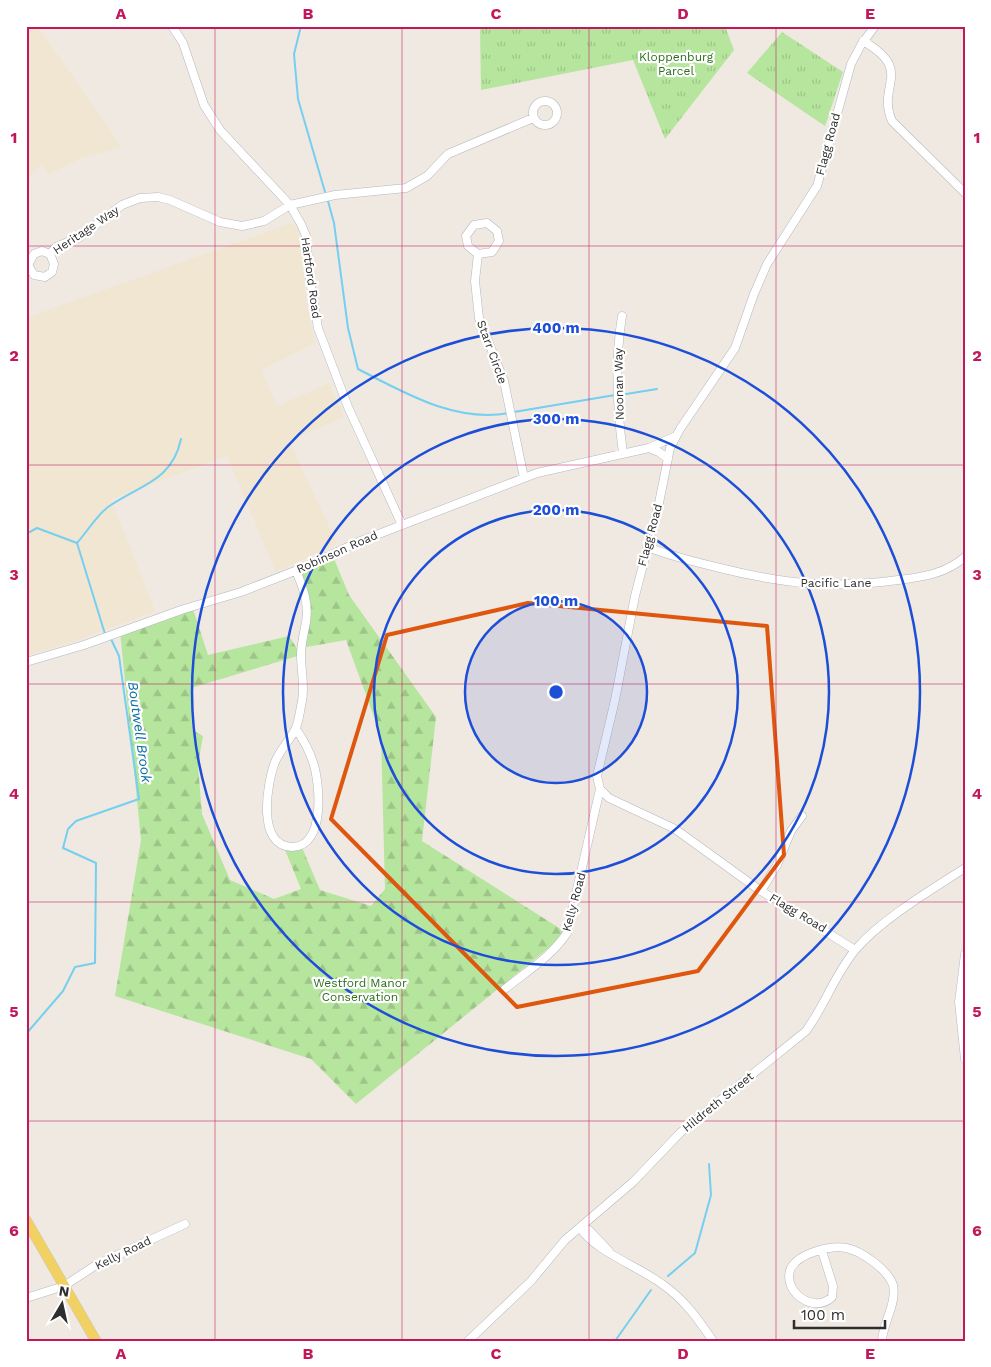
<svg xmlns="http://www.w3.org/2000/svg" width="991" height="1367" viewBox="0 0 991 1367" font-family="'Work Sans',sans-serif">
<style>
.education{fill:#f0e6d1}
.forest{fill:url(#forest-firs)}
.park{fill:url(#park-tufts)}
.lines{fill:none;stroke-linecap:round;stroke-linejoin:round}
.stream{stroke:#75cff0;stroke-width:2}
.minor-casing{stroke:#b4b7c1;stroke-width:9}
.major-casing{stroke:#c9c9c9;stroke-width:11}
.minor{stroke:#fff;stroke-width:8}
.major{stroke:#f2d163;stroke-width:10}
.marked{fill:none;stroke:#df570e;stroke-width:4;stroke-linejoin:round}
.grid{fill:none;stroke:#c2185b;stroke-width:1;stroke-opacity:0.55}
.ring{fill:none;stroke:#1d4ed8;stroke-width:2.5}
.labels{text-anchor:middle;stroke-width:4.5;stroke-linejoin:round;paint-order:stroke}
.park-label{font-size:12px;fill:#2c6e1b;stroke:#fff}
.street-label{font-size:12px;fill:#2e2e2e;stroke:#fff}
.water-label{font-size:14px;font-style:italic;fill:#0d6fa3;stroke:#fff}
.centre{fill:#1d4ed8;stroke:#fff;stroke-width:2.5}
.ring-label{font-size:15px;text-anchor:middle;font-weight:bold;fill:#1d4ed8;stroke:#fff;stroke-width:4.5;stroke-linejoin:round;paint-order:stroke}
.neatline{fill:none;stroke:#c2185b;stroke-width:2}
.grid-label{font-size:16px;text-anchor:middle;font-weight:bold;fill:#c2185b}
</style>
<defs>
<pattern id="forest-firs" width="22" height="20" patternUnits="userSpaceOnUse" patternTransform="scale(1.25)"><rect width="22" height="20" fill="#b6e59e"/><path d="M5 1l3.5 6h-7zM16 11l3.5 6h-7z" fill="#9dc588"/></pattern>
<pattern id="park-tufts" width="24" height="20" patternUnits="userSpaceOnUse" patternTransform="scale(1.25)"><rect width="24" height="20" fill="#b6e59e"/><path d="M3 7l-1-3M5 7V3M7 7l1-3M15 17l-1-3M17 17v-4M19 17l1-3" fill="none" stroke="#9dc588"/></pattern>
</defs>
<rect width="100%" height="100%" fill="#efe9e1"/>
<path class="education" d="M 26,26 L 38,26 L 121,147 L 82,158 L 49,174 L 41,165 L 26,181 Z
M 292,223 L 299,231 L 306,300 L 315,343 L 261,370 L 278,406 L 329,383 L 344,417 L 289,441 L 337,544 L 276,572 L 227,456 L 111,499 L 155,611 L 75,641 L 26,656 L 26,318 Z"/>
<path class="forest" d="M 332,554 L 349,595 L 436,717 L 422,841 L 567,933 L 356,1104 L 311,1059 L 115,996 L 141,840 L 120,631 L 192,606 L 208,655 L 289,636 L 301,655 L 191,688 L 192,730 L 203,736 L 198,765 L 202,814 L 230,880 L 274,899 L 301,889 L 283,845 L 301,845 L 320,890 L 371,906 L 385,889 L 381,736 L 346,640 L 301,648 L 306,603 L 296,571 Z"/>
<path class="park" d="M 480,26 L 725,26 L 734,50 L 665,139 L 633,60 L 481,90 Z
M 782,32 L 843,72 L 825,126 L 747,73 Z"/>
<g class="lines">
<path class="stream" d="M 301,26 L 294,54 L 298,99 L 325,192
M 328,201 L 334,223 L 348,328 L 358,369 C 405,393 455,423 509,413
M 620,395 L 657,389
M 514,412 L 615,395
M 26,534 L 37,528 L 77,543 L 105,634
M 77,543 C 87,532 96,516 108,507 C 139,485 172,482 181,439
M 26,1034 L 63,991 L 75,967 L 95,963 L 96,863 L 63,848 L 68,829 L 76,821 L 139,799 L 119,656 L 111,639
M 668,1276 L 695,1253 L 711,1195 L 709,1164
M 615,1341 L 651,1290"/>
<defs>
<path id="minor" d="M 172,26 L 183,43 L 204,105 L 220,130 L 290,205 L 301,224 L 306,236 L 310,280 L 318,328 L 348,407 L 402,525
M 863,41 C 915,71 876,85 892,121 L 965,193
M533 113a12 12 0 1 1 24 0a12 12 0 1 1-24 0Z
M 50,254 L 54,264 L 52,272 L 45,277 L 34,275 L 28,265 L 34,254 L 42,251 L 50,254 L 56,247 L 80,237 L 122,205 L 140,198 L 158,197 L 170,200 L 220,222 L 242,226 L 264,221 L 290,205 L 335,195 L 406,188 L 427,176 L 448,154 L 533,118
M 478,254 L 468,246 L 466,236 L 474,225 L 487,223 L 497,231 L 499,241 L 492,252 L 478,254 L 475,281 L 479,318 L 504,381 L 524,478
M 622,316 C 615,359 617,409 623,453
M 649,448 L 659,452 L 668,459
M 647,547 C 671,556 695,562 720,568 C 784,584 832,589 898,580 C 923,577 945,574 965,557
M 26,662 L 84,645 L 184,609 L 241,592 L 305,567 L 358,542 L 537,473 L 649,448 L 676,436
M 296,729 C 303,739 309,750 313,762 C 320,783 326,847 292,847 C 256,846 267,783 275,762 C 280,750 289,741 295,730 C 299,722 300,710 302,701 C 305,685 301,671 301,655 C 301,644 304,633 306,622 C 309,604 303,587 296,571
M 761,891 L 777,865 L 791,831 L 802,816
M 855,950 L 758,889 L 675,829 L 609,798 L 600,789 L 597,776 L 615,700 L 635,596 L 659,503 L 670,448 L 680,429 L 735,348 L 754,294 L 767,264 L 817,186 L 851,64 L 861,45 L 875,26
M 965,954 L 959,1002 L 965,1059
M 505,989 C 527,971 551,957 567,933 L 600,789
M 580,1227 C 591,1249 641,1268 662,1284 C 684,1299 698,1319 713,1341
M 580,1227 L 589,1230 L 608,1250
M 822,1251 L 833,1286 L 832,1297 C 814,1315 781,1291 791,1268 C 799,1253 831,1245 846,1248 C 862,1251 888,1270 893,1285 C 897,1304 883,1322 882,1341
M 26,1298 L 64,1286 L 96,1265 L 185,1224
M 468,1341 L 531,1281 L 565,1240 L 633,1182 L 681,1132 L 806,1031 C 825,1005 835,974 856,949 C 882,919 931,890 965,868"/>
<path id="major" d="M 26,1220 L 96,1341"/>
</defs>
<use href="#minor" class="minor-casing"/>
<use href="#major" class="major-casing"/>
<use href="#minor" class="minor"/>
<use href="#major" class="major"/>
</g>
<path class="marked" d="M 528,603 L 767,626 L 784,855 L 698,971 L 517,1007 L 331,819 L 387,635 Z"/>
<path class="grid" d="M 215,26 L 215,1341M 402,26 L 402,1341M 589,26 L 589,1341M 776,26 L 776,1341M 26,246 L 965,246M 26,465 L 965,465M 26,684 L 965,684M 26,902 L 965,902M 26,1121 L 965,1121"/>
<circle cx="556" cy="692" r="91" fill="#1d4ed8" fill-opacity=".12"/>
<g class="ring">
<circle cx="556" cy="692" r="91"/>
<circle cx="556" cy="692" r="182"/>
<circle cx="556" cy="692" r="273"/>
<circle cx="556" cy="692" r="364"/>
</g>
<g class="labels">
<g class="park-label">
<text x="676" y="61">Kloppenburg<tspan x="676" dy="14">Parcel</tspan></text>
<text x="360" y="987">Westford Manor<tspan x="360" dy="14">Conservation</tspan></text>
</g>
<g class="street-label">
<text transform="translate(828 144) rotate(-75)" y="4">Flagg Road</text>
<text transform="translate(86 230) rotate(-34)" y="4">Heritage Way</text>
<text transform="translate(311 278) rotate(82)" y="4">Hartford Road</text>
<text transform="translate(492 352) rotate(70)" y="4">Starr Circle</text>
<text transform="translate(619 384) rotate(-91)" y="4">Noonan Way</text>
<text transform="translate(650 535) rotate(-75)" y="4">Flagg Road</text>
<text transform="translate(337 552) rotate(-24)" y="4">Robinson Road</text>
<text x="836" y="587">Pacific Lane</text>
<text transform="translate(574 902) rotate(-75)" y="4">Kelly Road</text>
<text transform="translate(798 913) rotate(31)" y="4">Flagg Road</text>
<text transform="translate(718 1102) rotate(-39)" y="4">Hildreth Street</text>
<text transform="translate(123 1253) rotate(-26)" y="4">Kelly Road</text>
</g>
<g class="water-label">
<text transform="translate(140 732) rotate(82)" y="5">Boutwell Brook</text>
</g>
</g>
<circle cx="556" cy="692" r="8" class="centre"/>
<g class="ring-label">
<text x="556" y="333">400 m</text>
<text x="556" y="424">300 m</text>
<text x="556" y="515">200 m</text>
<text x="556" y="606">100 m</text>
</g>
<rect width="991" height="1367" fill="none" stroke="#ffffff" stroke-width="55"/>
<g transform="translate(62 1304) rotate(9)" stroke="#ffffff" stroke-width="4" paint-order="stroke">
<path d="M0-4L9 19L0 12L-9 19Z" fill="#2e2e2e"/>
<text y="-8" font-size="14" font-weight="bold" text-anchor="middle" fill="#2e2e2e">N</text>
</g>
<path d="M794 1320v8h91v-8" fill="none" stroke="#2e2e2e" stroke-width="2.5"/>
<text x="801" y="1320" font-size="15" fill="#2e2e2e" stroke="#ffffff" stroke-width="4" paint-order="stroke">100 m</text>
<rect x="28" y="28" width="936" height="1312" class="neatline"/>
<g class="grid-label">
<text x="121" y="19">A</text>
<text x="308" y="19">B</text>
<text x="496" y="19">C</text>
<text x="683" y="19">D</text>
<text x="870" y="19">E</text>
<text x="14" y="143">1</text>
<text x="977" y="143">1</text>
<text x="14" y="361">2</text>
<text x="977" y="361">2</text>
<text x="14" y="580">3</text>
<text x="977" y="580">3</text>
<text x="14" y="799">4</text>
<text x="977" y="799">4</text>
<text x="14" y="1017">5</text>
<text x="977" y="1017">5</text>
<text x="14" y="1236">6</text>
<text x="977" y="1236">6</text>
<text x="121" y="1359">A</text>
<text x="308" y="1359">B</text>
<text x="496" y="1359">C</text>
<text x="683" y="1359">D</text>
<text x="870" y="1359">E</text>
</g>
</svg>
